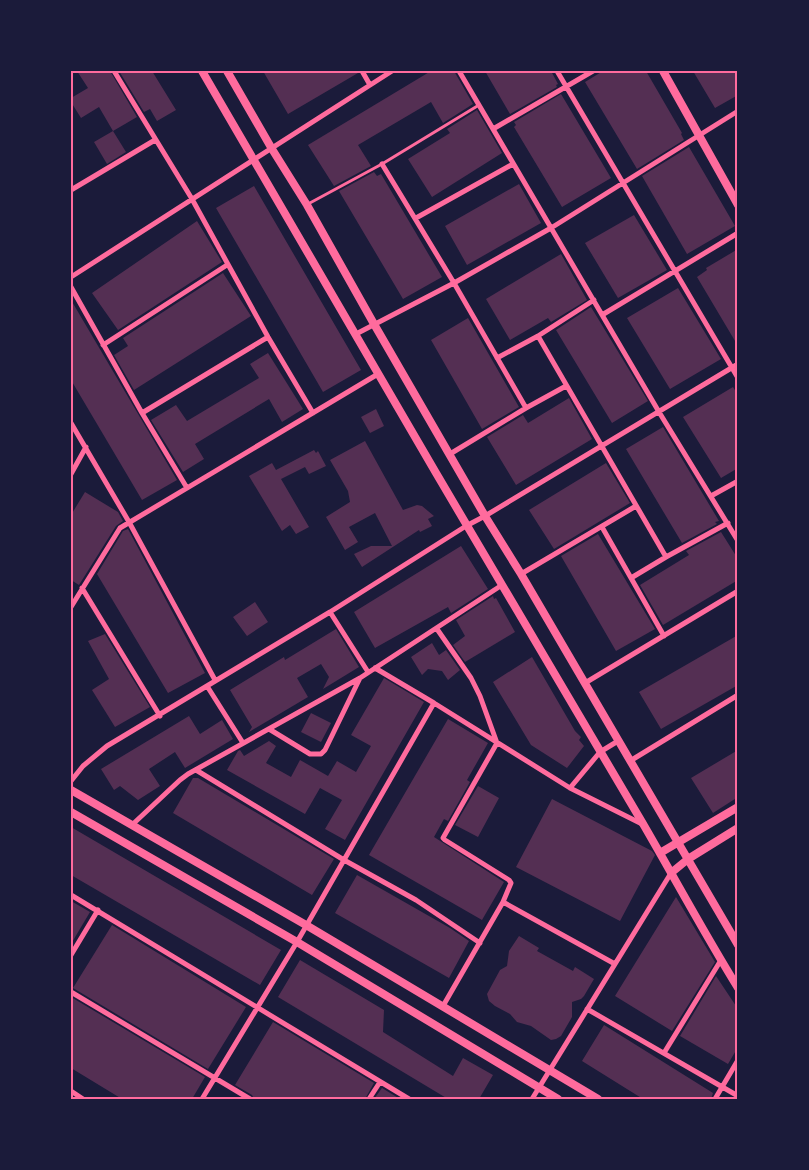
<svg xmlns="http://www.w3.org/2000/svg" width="809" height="1170" viewBox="0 0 809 1170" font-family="'Archivo Narrow',sans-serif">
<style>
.building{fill:#542f53}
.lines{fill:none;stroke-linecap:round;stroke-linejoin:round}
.service{stroke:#ff6b9d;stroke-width:3}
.minor{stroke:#ff6b9d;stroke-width:5}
.tertiary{stroke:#ff6b9d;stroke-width:8}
.neatline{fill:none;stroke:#ff6b9d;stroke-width:2}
</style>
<rect width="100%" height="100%" fill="#1b1b3a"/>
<path class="building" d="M 77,71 L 110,71 L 137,117 L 113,131 L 99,107 L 81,118 L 71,102 L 71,98 L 88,88 Z
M 119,71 L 152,71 L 176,110 L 157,121 L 150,109 L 144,112 Z
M 263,71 L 358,71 L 358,73 L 288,114 Z
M 431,71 L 454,71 L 473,104 L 443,123 L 431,102 L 358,145 L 371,166 L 334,186 L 308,145 Z
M 485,71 L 551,71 L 558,84 L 556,85 L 557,87 L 510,114 Z
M 603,71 L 646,71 L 682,133 L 681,134 L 684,140 L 637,169 L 585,82 Z
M 693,71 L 738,71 L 738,95 L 715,108 Z
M 561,94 L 611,178 L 562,207 L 514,127 L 516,125 L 514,122 Z
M 477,110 L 502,153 L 432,197 L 408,159 L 450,133 L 447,129 Z
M 113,131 L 126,152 L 107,164 L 94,142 Z
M 689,147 L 735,226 L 687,254 L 642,176 Z
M 374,172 L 377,176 L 381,174 L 442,277 L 403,299 L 339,191 Z
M 519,184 L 541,223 L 467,265 L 445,226 Z
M 254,186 L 361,370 L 323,392 L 216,208 Z
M 634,215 L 667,270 L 618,298 L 585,243 Z
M 197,221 L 222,262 L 118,330 L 92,293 Z
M 738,249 L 738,346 L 697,277 L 707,270 L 706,268 Z
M 561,254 L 587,300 L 551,322 L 548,318 L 510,340 L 486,299 Z
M 223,273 L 251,316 L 134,390 L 114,355 L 128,346 L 123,338 Z
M 678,288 L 721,359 L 670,389 L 627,318 Z
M 71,300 L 177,480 L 142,500 L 71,380 Z
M 591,307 L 648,401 L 612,423 L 556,330 Z
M 468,318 L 519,407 L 482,429 L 431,340 Z
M 268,353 L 303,409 L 282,422 L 269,399 L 195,444 L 204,459 L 183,472 L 151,420 L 176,405 L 187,421 L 259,378 L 250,364 Z
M 733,387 L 738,395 L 738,468 L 721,478 L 683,417 Z
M 569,398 L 592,439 L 516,485 L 487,437 L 523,415 L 528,423 Z
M 376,409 L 384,426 L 370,433 L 361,417 Z
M 663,427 L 719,521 L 715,522 L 717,524 L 682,543 L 626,449 Z
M 365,441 L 403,510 L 417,505 L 422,506 L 434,516 L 428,519 L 432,526 L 420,532 L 419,530 L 362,567 L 354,554 L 371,546 L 392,546 L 375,513 L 349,527 L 358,542 L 345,550 L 326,517 L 350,502 L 348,491 L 330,460 Z
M 314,450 L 316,453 L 318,451 L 326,466 L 309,474 L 305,467 L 281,479 L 309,527 L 296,534 L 290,525 L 282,531 L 249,476 L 272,463 L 276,470 Z
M 606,463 L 630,503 L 554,549 L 529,510 Z
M 85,492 L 118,512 L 123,521 L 116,526 L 79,585 L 71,580 L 71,515 Z
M 128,529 L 205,673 L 168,693 L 97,574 L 123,531 Z
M 721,532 L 738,559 L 738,580 L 663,625 L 640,585 L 689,555 L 686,551 Z
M 598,534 L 655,629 L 616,651 L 561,556 Z
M 461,546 L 488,589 L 451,613 L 448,607 L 375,648 L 354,612 Z
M 493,596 L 494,599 L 496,598 L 515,632 L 465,662 L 453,645 L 465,636 L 456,620 Z
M 255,602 L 268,622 L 247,636 L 233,617 Z
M 336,629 L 359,667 L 323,689 L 329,677 L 321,664 L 297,678 L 308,697 L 249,732 L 252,727 L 230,690 L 284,657 L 285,660 Z
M 105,634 L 150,707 L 115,727 L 92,690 L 109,679 L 88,641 Z
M 738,635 L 738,685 L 661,729 L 639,692 Z
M 432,643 L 439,655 L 446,650 L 460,670 L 448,680 L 442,671 L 428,669 L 422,675 L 411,657 Z
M 532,657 L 575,731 L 581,737 L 579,740 L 584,746 L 567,768 L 531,745 L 493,682 Z
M 384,678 L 424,702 L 345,840 L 325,829 L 342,800 L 320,788 L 305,814 L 227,770 L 238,751 L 240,750 L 244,756 L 269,741 L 276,746 L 266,763 L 291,777 L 300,760 L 328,776 L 337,761 L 356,772 L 371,746 L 351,735 Z
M 311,713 L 331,723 L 321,742 L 301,732 Z
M 189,716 L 200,734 L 222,720 L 233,739 L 185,768 L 175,752 L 149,769 L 160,786 L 138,800 L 120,786 L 114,790 L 101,769 Z
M 448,719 L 488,743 L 467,780 L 470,782 L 448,821 L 444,819 L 434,837 L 504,882 L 482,920 L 369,855 Z
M 738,750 L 738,797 L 713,813 L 691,778 Z
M 193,778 L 198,778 L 334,859 L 312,895 L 173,813 Z
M 478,786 L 499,798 L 478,837 L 455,825 Z
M 552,799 L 652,851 L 655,855 L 620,921 L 516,867 Z
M 71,827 L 281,950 L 260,985 L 71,875 Z
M 357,875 L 450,928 L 469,941 L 449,978 L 335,913 Z
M 676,897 L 715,962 L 672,1031 L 615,996 Z
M 71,901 L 90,912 L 71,944 Z
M 112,925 L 246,1007 L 208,1069 L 73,988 Z
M 519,936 L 539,948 L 537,951 L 573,971 L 575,967 L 594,979 L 584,996 L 581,999 L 572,1002 L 572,1017 L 561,1036 L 556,1039 L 551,1040 L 531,1026 L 517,1022 L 510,1014 L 495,1006 L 489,1001 L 487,994 L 500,970 L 507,966 L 509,951 Z
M 300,960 L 384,1010 L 383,1032 L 453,1076 L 463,1058 L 493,1075 L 479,1099 L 448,1099 L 278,997 Z
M 716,976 L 738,1009 L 738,1047 L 728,1064 L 680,1036 Z
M 71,997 L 205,1077 L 192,1099 L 122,1099 L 71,1068 Z
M 273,1022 L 374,1083 L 365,1099 L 254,1099 L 252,1095 L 235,1085 Z
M 604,1025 L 713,1093 L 711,1099 L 643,1099 L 582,1061 Z
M 382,1088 L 400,1099 L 374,1099 Z"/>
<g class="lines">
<path class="service" d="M 308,204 L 382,164 L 479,105"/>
<path class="minor" d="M 114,71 L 192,199 L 268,337 L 313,413
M 362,71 L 370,85
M 459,71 L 659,412 L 738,541
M 557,71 L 738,378
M 493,129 L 593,71
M 382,164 L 454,283 L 526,408
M 71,190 L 155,140
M 416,218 L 513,164
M 71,277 L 392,71
M 71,287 L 142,413 L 187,488
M 602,315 L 738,233
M 356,334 L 454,283 L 551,228 L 738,111
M 538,336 L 666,557
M 103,345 L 227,265
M 497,358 L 538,336 L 594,300
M 142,413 L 268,337
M 71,423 L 129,522 L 215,680
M 450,454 L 526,408 L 566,386
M 71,474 L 86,447
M 711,496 L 738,481
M 602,527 L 664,636
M 521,574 L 636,506
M 631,578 L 666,557 L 728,523
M 82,588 L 160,716
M 71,607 L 120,528 L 378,374
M 330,612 L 368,672
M 437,629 L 471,678 L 480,696 L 497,743 L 443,838 L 445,840 L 509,880 L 511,883 L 503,902 L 443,1006
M 375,668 L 434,703 L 570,788 L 642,824
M 585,683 L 738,591
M 207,686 L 243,743
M 269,729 L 310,754 L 321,754 L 325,750 L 360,678
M 630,761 L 738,695
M 196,770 L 344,860 L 416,900 L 480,943
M 71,781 L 83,766 L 107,746 L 330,612 L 466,526 L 485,516 L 738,364
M 570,788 L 600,752 L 618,741
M 133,824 L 180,780 L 188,774 L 360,678 L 502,585
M 71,895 L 409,1099
M 503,902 L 615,964
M 71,955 L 98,910
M 71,992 L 250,1099
M 587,1009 L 738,1096
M 664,1053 L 721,960
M 71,1091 L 83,1099
M 202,1099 L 297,942 L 434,703
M 369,1099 L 380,1082
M 532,1099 L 671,873
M 715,1099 L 738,1060"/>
<path class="tertiary" d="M 202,71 C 347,323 494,572 642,822 C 674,877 704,933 738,988
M 227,71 L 272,149 L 307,205 L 374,324 L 485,516 L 521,574 L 738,945
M 663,71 L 738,205
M 71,790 L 306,925 L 598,1099
M 71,812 L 297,942 L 558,1099
M 660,853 L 738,807
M 671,873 L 688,859 L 738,828"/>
</g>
<rect width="809" height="1170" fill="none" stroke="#1b1b3a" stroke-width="145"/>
<rect x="72" y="72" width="664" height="1026" class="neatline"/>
</svg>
